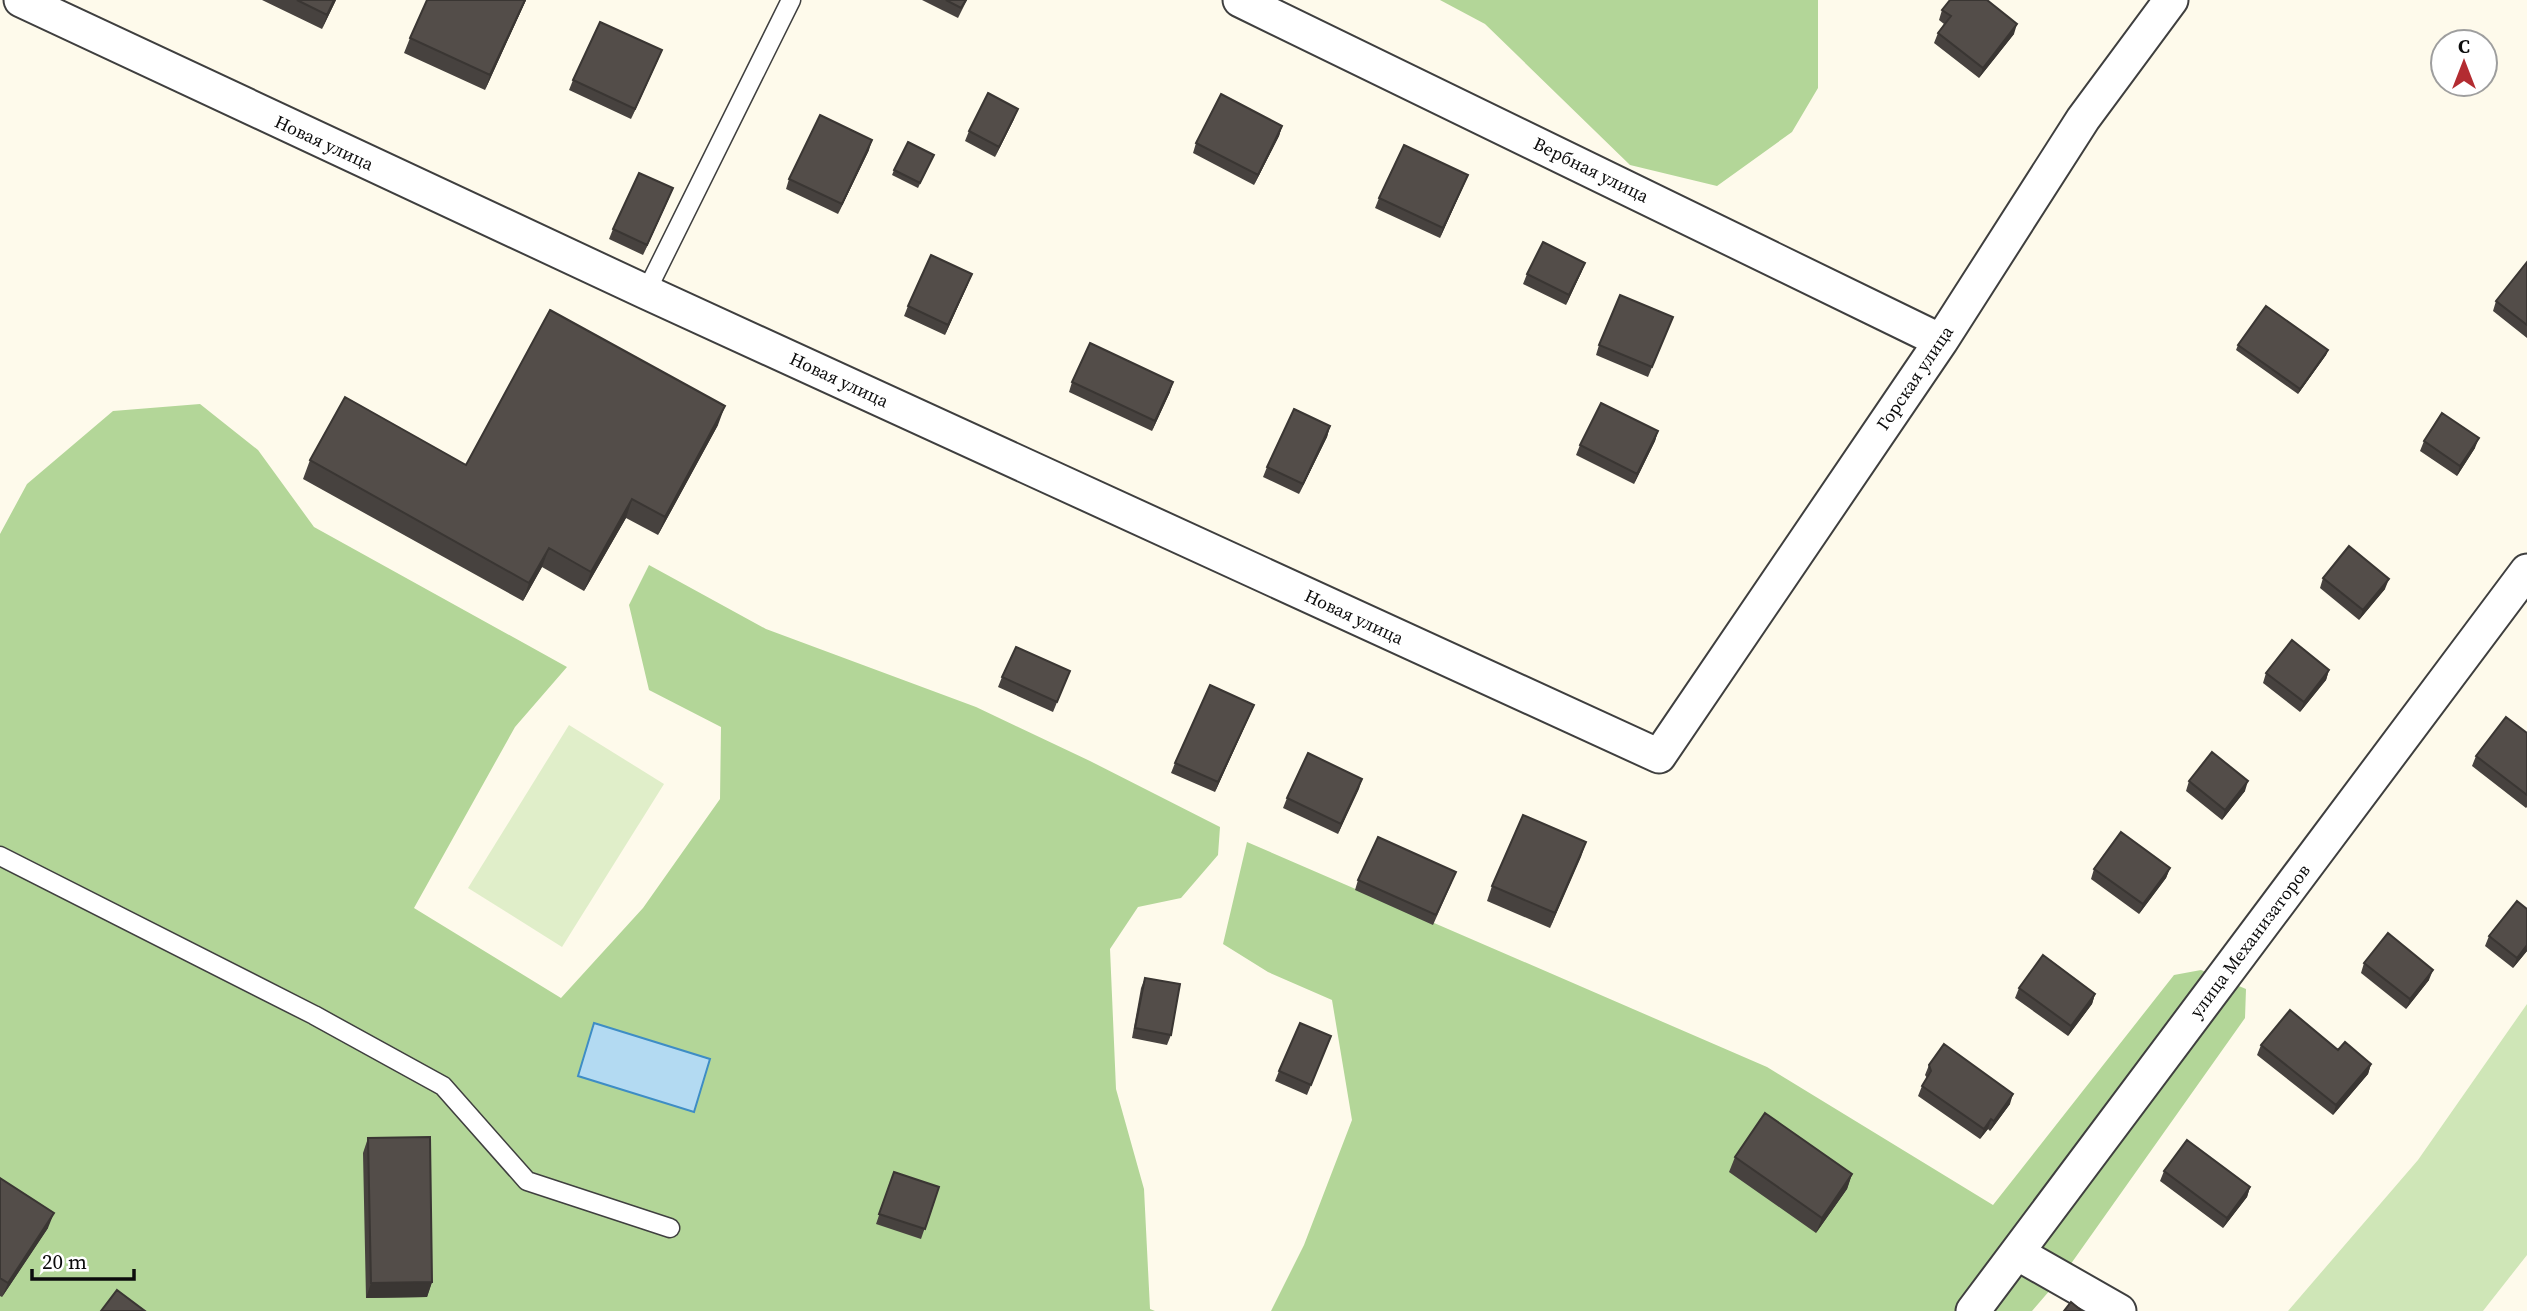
<svg xmlns="http://www.w3.org/2000/svg" width="2527" height="1311" viewBox="0 0 2527 1311" font-family="'Source Serif 4',serif">
<style>
.green{fill:#cfe6b7}
.forest{fill:#b3d698}
.pitch{fill:#e0eec9}
.water{fill:#b3daf2;stroke:#3e8dc5;stroke-width:2}
.lines{fill:none;stroke-linecap:round;stroke-linejoin:round}
.lane-casing{stroke:#3f3f3f;stroke-width:21}
.street-casing{stroke:#3f3f3f;stroke-width:37}
.lane{stroke:#fff;stroke-width:18}
.street{stroke:#fff;stroke-width:33}
.wall{fill:#47423f}
.shaded-wall{fill:#3a3633}
.building{fill:#534d49;stroke:#3a3633;stroke-width:2}
.labels{text-anchor:middle;stroke-width:7;stroke-linejoin:round;paint-order:stroke}
.street-label{font-size:18px;fill:#0c0c0c;stroke:#fff}
</style>
<rect width="100%" height="100%" fill="#fefaeb"/>
<path class="green" d="M 2527,1004 L 2527,1255 L 2483,1311 L 2288,1311 L 2418,1160 Z"/>
<path class="forest" d="M 1440,0 L 1818,0 L 1818,88 L 1792,132 L 1717,186 L 1630,165 L 1485,24 Z
M 200,404 L 258,450 L 314,527 L 567,667 L 515,727 L 414,908 L 561,998 L 643,908 L 720,799 L 721,727 L 649,690 L 629,605 L 649,565 L 766,629 L 976,707 L 1090,761 L 1220,827 L 1218,855 L 1181,898 L 1138,907 L 1110,949 L 1116,1089 L 1144,1189 L 1150,1309 L 1155,1311 L 0,1311 L 0,534 L 27,484 L 113,411 Z
M 1247,842 L 1767,1067 L 1993,1205 L 2174,975 L 2201,970 L 2246,989 L 2245,1018 L 2063,1275 L 2032,1311 L 1271,1311 L 1304,1245 L 1352,1120 L 1332,1000 L 1268,972 L 1223,944 Z"/>
<path class="pitch" d="M 569,725 L 664,784 L 562,947 L 468,888 Z"/>
<path class="water" d="M 594,1023 L 710,1059 L 694,1112 L 578,1076 Z"/>
<g class="lines">
<defs>
<path id="lane" d="M 646,292 L 791,0
M 0,856 L 314,1015 L 443,1086 L 527,1181 L 670,1228"/>
<path id="street" d="M 21,0 L 646,292 L 1659,756 L 1941,341 L 2083,119 L 2171,0
M 1240,0 L 1941,341
M 2017,1253 L 2119,1311
M 1973,1311 L 2527,571"/>
</defs>
<use href="#lane" class="lane-casing"/>
<use href="#street" class="street-casing"/>
<use href="#lane" class="lane"/>
<use href="#street" class="street"/>
</g>
<path class="wall" d="M 262,0 L 336,0 L 322,29 Z
M 482,0 L 526,0 L 485,90 L 404,53 L 410,38 Z
M 922,0 L 967,0 L 958,18 Z
M 1942,10 L 2014,34 L 1979,78 L 1934,43 L 1938,33 L 1944,24 L 1939,20 Z
M 662,50 L 631,119 L 569,90 L 573,80 Z
M 1014,119 L 995,157 L 965,141 L 969,131 Z
M 1282,126 L 1279,136 L 1254,185 L 1193,153 L 1196,143 Z
M 869,150 L 838,214 L 786,189 L 789,179 Z
M 934,155 L 918,188 L 892,175 L 894,170 Z
M 1468,175 L 1440,238 L 1375,208 L 1379,198 Z
M 669,198 L 643,255 L 609,239 L 613,229 Z
M 2527,262 L 2527,338 L 2493,311 L 2496,301 Z
M 1585,263 L 1581,273 L 1566,305 L 1523,284 L 1527,274 Z
M 968,284 L 945,335 L 904,316 L 908,306 Z
M 1673,317 L 1648,377 L 1596,355 L 1599,345 Z
M 2238,345 L 2328,350 L 2326,355 L 2298,394 L 2236,350 Z
M 1072,382 L 1170,392 L 1152,431 L 1069,392 Z
M 718,425 L 658,535 L 626,518 L 584,591 L 542,567 L 523,601 L 303,479 L 310,460 L 466,465 Z
M 1330,426 L 1327,437 L 1299,494 L 1263,477 L 1267,467 Z
M 1658,431 L 1655,441 L 1634,484 L 1576,455 L 1580,445 Z
M 2424,441 L 2475,448 L 2457,476 L 2420,451 Z
M 2323,578 L 2385,589 L 2359,620 L 2320,588 Z
M 2329,670 L 2326,680 L 2300,712 L 2263,683 L 2266,673 Z
M 1070,671 L 1053,712 L 998,687 L 1002,677 Z
M 1254,705 L 1215,792 L 1171,773 L 1175,763 Z
M 2527,733 L 2527,807 L 2526,808 L 2472,766 L 2476,756 Z
M 1362,779 L 1338,834 L 1283,808 L 1287,798 Z
M 2189,781 L 2245,791 L 2222,820 L 2186,791 Z
M 1586,842 L 1550,928 L 1487,901 L 1492,886 Z
M 2170,868 L 2166,878 L 2139,914 L 2091,879 L 2094,869 Z
M 1358,880 L 1452,882 L 1433,925 L 1355,890 Z
M 2527,909 L 2527,951 L 2513,968 L 2485,946 L 2489,936 Z
M 2364,963 L 2429,980 L 2406,1009 L 2361,973 Z
M 1145,978 L 1171,1035 L 1167,1045 L 1132,1038 L 1141,988 Z
M 2019,988 L 2095,994 L 2092,1004 L 2068,1036 L 2015,998 Z
M 1331,1036 L 1307,1095 L 1275,1081 L 1279,1071 Z
M 2261,1045 L 2338,1050 L 2371,1064 L 2368,1074 L 2333,1115 L 2257,1055 Z
M 1929,1065 L 2010,1104 L 1990,1131 L 1988,1129 L 1980,1139 L 1918,1096 L 1922,1086 L 1927,1078 L 1925,1075 Z
M 368,1138 L 432,1282 L 427,1297 L 366,1298 L 363,1153 Z
M 1735,1157 L 1852,1174 L 1847,1189 L 1816,1233 L 1729,1172 Z
M 2164,1171 L 2250,1187 L 2247,1197 L 2223,1228 L 2160,1181 Z
M 894,1172 L 939,1187 L 921,1239 L 876,1224 Z
M 0,1178 L 48,1228 L 2,1297 L 0,1296 Z"/>
<path class="shaded-wall" d="M 334,0 L 336,0 L 322,29 L 327,15 Z
M 525,0 L 526,0 L 485,90 L 490,75 Z
M 2017,24 L 2014,34 L 1979,78 L 1983,68 Z
M 662,50 L 658,60 L 631,119 L 635,109 Z
M 1018,109 L 1014,119 L 995,157 L 999,147 Z
M 1282,126 L 1279,136 L 1254,185 L 1258,175 Z
M 872,140 L 869,150 L 838,214 L 842,204 Z
M 1468,175 L 1464,185 L 1440,238 L 1443,228 Z
M 673,188 L 669,198 L 643,255 L 647,245 Z
M 1585,263 L 1581,273 L 1566,305 L 1569,295 Z
M 972,274 L 968,284 L 945,335 L 948,325 Z
M 2328,350 L 2326,355 L 2298,394 L 2300,389 Z
M 1173,382 L 1170,392 L 1152,431 L 1155,421 Z
M 725,406 L 718,425 L 658,535 L 665,517 Z
M 1330,426 L 1327,437 L 1299,494 L 1303,484 Z
M 1658,431 L 1655,441 L 1634,484 L 1637,474 Z
M 2479,438 L 2475,448 L 2457,476 L 2460,466 Z
M 632,499 L 626,518 L 584,591 L 591,572 Z
M 549,548 L 542,567 L 523,601 L 529,583 Z
M 2389,579 L 2385,589 L 2359,620 L 2363,610 Z
M 2329,670 L 2326,680 L 2300,712 L 2304,702 Z
M 1254,705 L 1250,715 L 1215,792 L 1218,782 Z
M 1362,779 L 1359,789 L 1338,834 L 1341,824 Z
M 2248,781 L 2245,791 L 2222,820 L 2225,810 Z
M 1586,842 L 1581,857 L 1550,928 L 1555,913 Z
M 2170,868 L 2166,878 L 2139,914 L 2143,904 Z
M 2527,945 L 2527,951 L 2513,968 L 2517,958 Z
M 2433,970 L 2429,980 L 2406,1009 L 2410,999 Z
M 2095,994 L 2092,1004 L 2068,1036 L 2071,1026 Z
M 2371,1064 L 2368,1074 L 2333,1115 L 2336,1105 Z
M 2013,1094 L 2010,1104 L 1990,1131 L 1994,1121 Z
M 1991,1119 L 1988,1129 L 1980,1139 L 1984,1129 Z
M 1852,1174 L 1847,1189 L 1816,1233 L 1822,1218 Z
M 2250,1187 L 2247,1197 L 2223,1228 L 2227,1218 Z
M 54,1213 L 48,1228 L 2,1297 L 8,1283 Z
M 432,1282 L 427,1297 L 366,1298 L 371,1283 Z"/>
<path class="building" d="M 297,0 L 334,0 L 327,15 Z
M 427,0 L 525,0 L 490,75 L 410,38 Z
M 946,0 L 966,0 L 961,8 Z
M 1950,0 L 1987,0 L 2017,24 L 1983,68 L 1938,33 L 1951,16 L 1942,10 Z
M 600,22 L 662,50 L 635,109 L 573,80 Z
M 988,93 L 1018,109 L 999,147 L 969,131 Z
M 1221,94 L 1282,126 L 1258,175 L 1196,143 Z
M 820,115 L 872,140 L 842,204 L 789,179 Z
M 908,142 L 934,155 L 920,183 L 894,170 Z
M 1404,145 L 1468,175 L 1443,228 L 1379,198 Z
M 639,173 L 673,188 L 647,245 L 613,229 Z
M 1543,242 L 1585,263 L 1569,295 L 1527,274 Z
M 931,255 L 972,274 L 948,325 L 908,306 Z
M 2527,262 L 2527,325 L 2496,301 Z
M 1620,295 L 1673,317 L 1652,367 L 1599,345 Z
M 2266,306 L 2328,350 L 2300,389 L 2238,345 Z
M 550,310 L 725,406 L 665,517 L 632,499 L 591,572 L 549,548 L 529,583 L 310,460 L 345,397 L 466,465 Z
M 1090,343 L 1173,382 L 1155,421 L 1072,382 Z
M 1601,403 L 1658,431 L 1637,474 L 1580,445 Z
M 1294,409 L 1330,426 L 1303,484 L 1267,467 Z
M 2442,413 L 2479,438 L 2460,466 L 2424,441 Z
M 2349,546 L 2389,579 L 2363,610 L 2323,578 Z
M 2292,640 L 2329,670 L 2304,702 L 2266,673 Z
M 1016,647 L 1070,671 L 1057,702 L 1002,677 Z
M 1210,685 L 1254,705 L 1218,782 L 1175,763 Z
M 2506,717 L 2527,733 L 2527,795 L 2476,756 Z
M 2212,752 L 2248,781 L 2225,810 L 2189,781 Z
M 1308,753 L 1362,779 L 1341,824 L 1287,798 Z
M 1523,815 L 1586,842 L 1555,913 L 1492,886 Z
M 2121,832 L 2170,868 L 2143,904 L 2094,869 Z
M 1378,837 L 1456,872 L 1436,915 L 1358,880 Z
M 2517,901 L 2527,909 L 2527,945 L 2517,958 L 2489,936 Z
M 2388,933 L 2433,970 L 2410,999 L 2364,963 Z
M 2043,955 L 2095,994 L 2071,1026 L 2019,988 Z
M 1145,978 L 1180,984 L 1171,1035 L 1135,1028 Z
M 2290,1010 L 2338,1050 L 2345,1042 L 2371,1064 L 2336,1105 L 2261,1045 Z
M 1300,1023 L 1331,1036 L 1311,1085 L 1279,1071 Z
M 1944,1044 L 2013,1094 L 1994,1121 L 1991,1119 L 1984,1129 L 1922,1086 L 1931,1071 L 1929,1065 Z
M 1765,1113 L 1852,1174 L 1822,1218 L 1735,1157 Z
M 430,1137 L 432,1282 L 371,1283 L 368,1138 Z
M 2187,1140 L 2250,1187 L 2227,1218 L 2164,1171 Z
M 894,1172 L 939,1187 L 925,1229 L 879,1214 Z
M 0,1178 L 54,1213 L 8,1283 L 0,1278 Z
M 117,1290 L 145,1311 L 101,1311 Z
M 2071,1302 L 2082,1311 L 2064,1311 Z"/>
<g class="labels">
<g class="street-label">
<text transform="translate(324 143) rotate(25)" y="6">Новая улица</text>
<text transform="translate(1591 170) rotate(26)" y="6">Вербная улица</text>
<text transform="translate(1915 378) rotate(-56)" y="6">Горская улица</text>
<text transform="translate(839 380) rotate(25)" y="6">Новая улица</text>
<text transform="translate(1354 617) rotate(25)" y="6">Новая улица</text>
<text transform="translate(2250 941) rotate(-53)" y="6">улица Механизаторов</text>
</g>
</g>
<g transform="translate(2464 63)"><circle r="33" fill="#ffffff" stroke="#9e9e9e" stroke-width="2"/>
<path d="M0-5L12 26L0 18L-12 26Z" fill="#b32c31"/>
<text y="-10" font-size="19" font-weight="bold" text-anchor="middle" fill="#0c0c0c">С</text>
</g>
<path d="M32 1269v10h102v-10" fill="none" stroke="#0c0c0c" stroke-width="3.5"/>
<text x="42" y="1269" font-size="21" fill="#0c0c0c" stroke="#ffffff" stroke-width="5" paint-order="stroke">20 m</text>
</svg>
